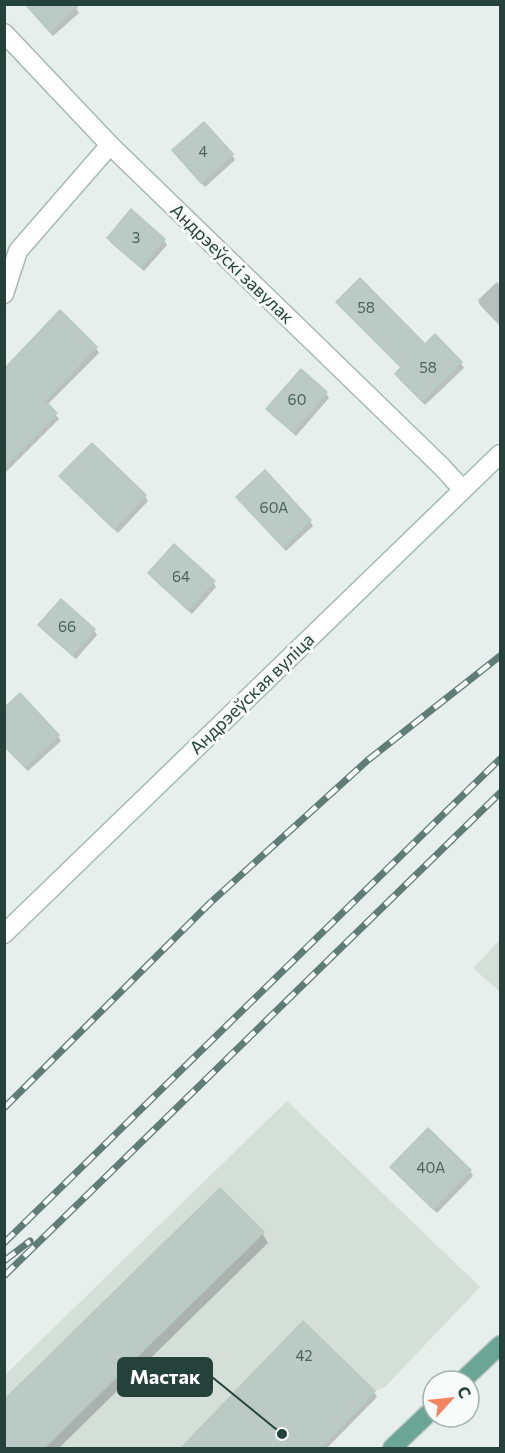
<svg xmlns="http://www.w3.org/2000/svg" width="505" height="1453" viewBox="0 0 505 1453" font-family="Commissioner,sans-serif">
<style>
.built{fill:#d4dfda}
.shadow{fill:#0003}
.building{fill:#bbcac4;stroke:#b8c9c2;stroke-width:1.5}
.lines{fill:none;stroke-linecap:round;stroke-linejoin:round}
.minor-casing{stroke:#a8b8b2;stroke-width:21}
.secondary-casing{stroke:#a4bbb3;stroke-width:21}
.primary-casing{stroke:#c2cac8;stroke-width:21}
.minor{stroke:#fff;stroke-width:18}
.secondary{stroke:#fff;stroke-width:18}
.primary{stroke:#6aa596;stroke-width:18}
.rail-casing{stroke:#5f7d75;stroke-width:7}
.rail{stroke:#f7fbf9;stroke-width:4.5;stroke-dasharray:14;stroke-linecap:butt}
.labels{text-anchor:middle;stroke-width:6;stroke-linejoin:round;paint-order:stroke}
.number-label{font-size:15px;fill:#4a645c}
.street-label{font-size:18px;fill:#24423a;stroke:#f7fbf9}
.leader{fill:none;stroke:#24423a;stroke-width:2}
.callout-dot{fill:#24423a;stroke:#f7fbf9;stroke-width:2}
.callout{fill:#24423a;stroke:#24423a;stroke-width:2}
.callout-label{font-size:20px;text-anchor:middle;font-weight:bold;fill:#fff}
</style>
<rect width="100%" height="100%" fill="#e6efeb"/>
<path class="built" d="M 500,940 L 500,992 L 473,968 Z
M 287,1101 L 480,1287 L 385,1387 L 375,1391 L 303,1321 L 180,1448 L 5,1448 L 5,1375 Z"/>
<path class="shadow" d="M 25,4 L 74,4 L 79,13 L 53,36 Z
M 203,124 L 232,155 L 235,160 L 205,187 L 177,155 Z
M 131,211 L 164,240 L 167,245 L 144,271 L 111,243 L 108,238 Z
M 497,282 L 500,286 L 500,326 L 480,305 L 478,300 Z
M 338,302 L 461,363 L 464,368 L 425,405 L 399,379 L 396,374 L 402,369 L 341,307 Z
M 96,348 L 99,353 L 47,405 L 59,419 L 4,474 L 4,371 Z
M 326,393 L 329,398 L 296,436 L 271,414 L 268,409 Z
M 92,445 L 145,496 L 148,501 L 118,533 L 64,481 L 61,476 Z
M 265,472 L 310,521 L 313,526 L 286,551 L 241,502 Z
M 149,573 L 213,582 L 216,587 L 192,614 L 152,578 Z
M 40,625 L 94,630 L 97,635 L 76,659 L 43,630 Z
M 58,736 L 61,741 L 28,771 L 4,746 Z
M 470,1171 L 473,1176 L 437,1213 L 395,1172 Z
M 262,1233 L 268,1243 L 59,1448 L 4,1448 Z
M 374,1392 L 377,1397 L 327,1448 L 182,1448 Z"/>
<path class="building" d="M 25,4 L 80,4 L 50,32 Z
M 204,122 L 233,154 L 201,183 L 172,150 Z
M 131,209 L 165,239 L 141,267 L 107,238 Z
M 360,278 L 425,344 L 435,334 L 462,362 L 422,401 L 395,374 L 401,367 L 336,302 Z
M 60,310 L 97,347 L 45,401 L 57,413 L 4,467 L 4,369 Z
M 301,369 L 327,392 L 293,432 L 266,409 Z
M 92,443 L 146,495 L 114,529 L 59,476 Z
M 265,470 L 311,520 L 283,547 L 236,497 Z
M 174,544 L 215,581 L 188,610 L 148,573 Z
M 61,599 L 95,629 L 72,655 L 38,625 Z
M 20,693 L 59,735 L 25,767 L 4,746 L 4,708 Z
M 428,1128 L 471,1170 L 433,1209 L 390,1167 Z
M 220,1188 L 264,1232 L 43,1449 L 4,1449 L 4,1400 Z
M 303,1321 L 375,1391 L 320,1449 L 180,1449 Z"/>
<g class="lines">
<defs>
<path id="minor" d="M 4,33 L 110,145 L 442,467 L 463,490
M 4,294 L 18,251 L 110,145"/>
<path id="secondary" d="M 4,934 L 500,454"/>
<path id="primary" d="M 462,1381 L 500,1345
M 392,1448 L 433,1409"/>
</defs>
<use href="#minor" class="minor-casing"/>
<use href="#secondary" class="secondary-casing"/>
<use href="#primary" class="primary-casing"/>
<use href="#minor" class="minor"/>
<use href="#secondary" class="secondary"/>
<use href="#primary" class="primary"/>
<defs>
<path id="rail" d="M 4,1108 L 210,903 L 368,760 L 500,656
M 4,1243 L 500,759
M 4,1261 L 30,1241
M 4,1276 L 500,793"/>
</defs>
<use href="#rail" class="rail-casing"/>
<use href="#rail" class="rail"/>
</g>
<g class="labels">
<g class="number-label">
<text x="203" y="157">4</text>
<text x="136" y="243">3</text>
<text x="366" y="313">58</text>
<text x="428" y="373">58</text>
<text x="297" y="405">60</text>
<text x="274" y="513">60А</text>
<text x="181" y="582">64</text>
<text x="67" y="632">66</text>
<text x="431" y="1173">40А</text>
<text x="304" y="1361">42</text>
</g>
<g class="street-label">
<text transform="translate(232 264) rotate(44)" y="6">Андрэеўскі завулак</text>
<text transform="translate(252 694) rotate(-44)" y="6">Андрэеўская вуліца</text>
</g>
</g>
<path class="leader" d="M282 1434L212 1377"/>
<circle class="callout-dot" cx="282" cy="1434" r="6"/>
<rect class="callout" x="118" y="1358" width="94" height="38" rx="6"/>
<g class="callout-label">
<text x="165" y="1384">Мастак</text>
</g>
<rect width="505" height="1453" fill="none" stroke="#24423a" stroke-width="12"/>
<g transform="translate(451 1399) rotate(63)"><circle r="28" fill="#f7fbf9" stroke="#a3b1ad" stroke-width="1.5"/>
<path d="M0-4.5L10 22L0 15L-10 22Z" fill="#f4845f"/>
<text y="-9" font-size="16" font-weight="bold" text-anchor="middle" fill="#24423a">С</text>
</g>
</svg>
